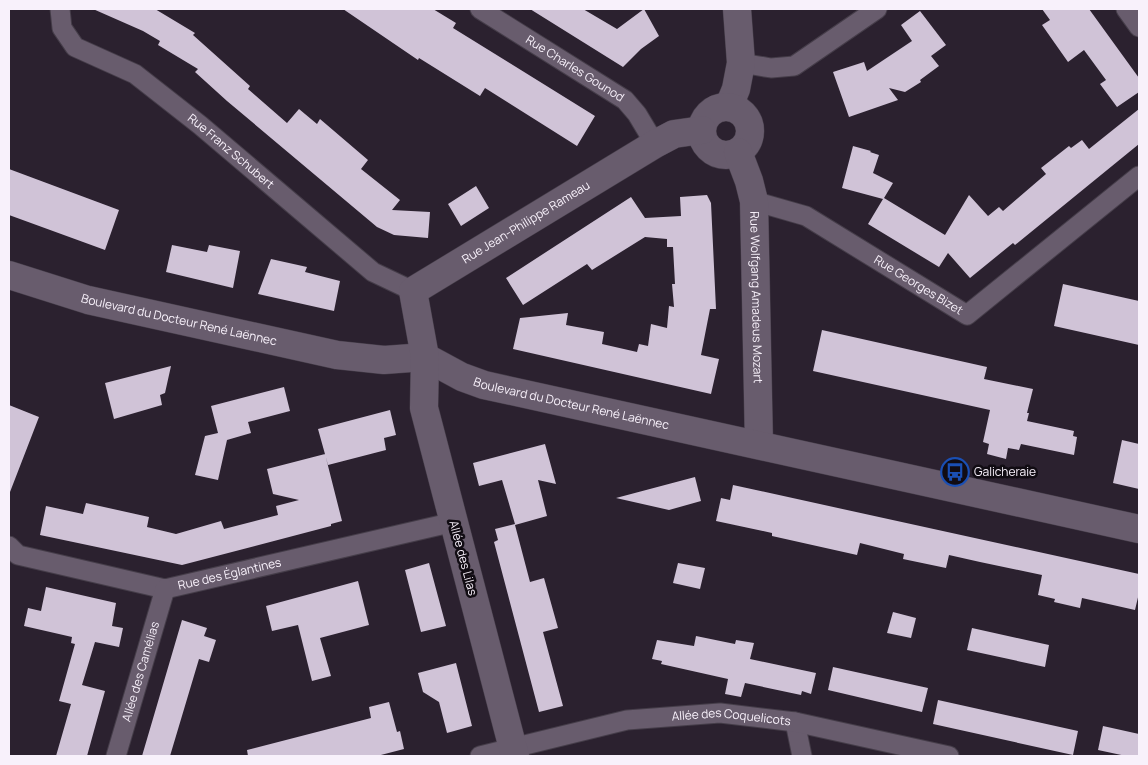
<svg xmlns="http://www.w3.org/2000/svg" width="1148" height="765" viewBox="0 0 1148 765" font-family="Manrope,sans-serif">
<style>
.building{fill:#d0c3d7}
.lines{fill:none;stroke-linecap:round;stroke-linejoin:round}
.street-casing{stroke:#453d49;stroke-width:21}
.secondary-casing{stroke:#453d49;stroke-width:29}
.street{stroke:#685c6d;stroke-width:19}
.secondary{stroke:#685c6d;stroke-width:28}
.labels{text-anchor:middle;stroke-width:5;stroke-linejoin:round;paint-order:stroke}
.street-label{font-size:12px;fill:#f8f1fb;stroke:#110c13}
.poi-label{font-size:12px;fill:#f8f1fb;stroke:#110c13;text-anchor:start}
</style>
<rect width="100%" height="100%" fill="#2b212f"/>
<path class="building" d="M 93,9 L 155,9 L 195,33 L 193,35 L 250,86 L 248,89 L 287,123 L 299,109 L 317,124 L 320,119 L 368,160 L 361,169 L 400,200 L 392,210 L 430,212 L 428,238 L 394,235 L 377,227 L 227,101 L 195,72 L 198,69 L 158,45 L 160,41 L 143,31 Z
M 343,9 L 433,9 L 456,23 L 453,28 L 595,116 L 577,146 L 485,88 L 480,96 L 419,58 L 418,60 Z
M 530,9 L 583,9 L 617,29 L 644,9 L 659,36 L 641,49 L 623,67 Z
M 1042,9 L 1089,9 L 1139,78 L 1139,92 L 1117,107 L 1100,84 L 1106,80 L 1084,50 L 1068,62 L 1042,25 L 1050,20 Z
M 920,11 L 946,45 L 931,56 L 939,66 L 920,80 L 921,82 L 905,92 L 889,88 L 898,100 L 849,117 L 833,72 L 864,62 L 867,71 L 912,41 L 901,25 Z
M 1139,109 L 1139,144 L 1015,245 L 1013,243 L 970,278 L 948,253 L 939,267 L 868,224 L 883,199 L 842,188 L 853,146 L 871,151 L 870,152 L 879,155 L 873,173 L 893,183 L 884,198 L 945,235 L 969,195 L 988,216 L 999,207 L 1003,211 L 1046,174 L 1041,168 L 1069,146 L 1071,148 L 1082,140 L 1089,149 Z
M 9,169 L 119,210 L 105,250 L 9,215 Z
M 476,186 L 489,208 L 461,226 L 448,204 Z
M 707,195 L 711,203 L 716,309 L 710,309 L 701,355 L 719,359 L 711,394 L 513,349 L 520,318 L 568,313 L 566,325 L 604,332 L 602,344 L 637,352 L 639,344 L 648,346 L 651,324 L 667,328 L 669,306 L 674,307 L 672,284 L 675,284 L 673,247 L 667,247 L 667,239 L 645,237 L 592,270 L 587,264 L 523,305 L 506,278 L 631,197 L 645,218 L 681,216 L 680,197 Z
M 172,245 L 207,252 L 209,245 L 240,251 L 233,288 L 166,272 Z
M 271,259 L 307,267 L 305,272 L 340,281 L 334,311 L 258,294 Z
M 1063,284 L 1139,301 L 1139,345 L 1054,326 Z
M 822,330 L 987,367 L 984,379 L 1033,389 L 1027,413 L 1029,413 L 1027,421 L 1074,431 L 1073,436 L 1077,437 L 1074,455 L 1021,444 L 1019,450 L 1008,448 L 1006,459 L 987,454 L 989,444 L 983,442 L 990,410 L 813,371 Z
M 171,366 L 165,393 L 160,395 L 162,405 L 114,419 L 105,383 Z
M 284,387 L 290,411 L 248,422 L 251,433 L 227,440 L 218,480 L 195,475 L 205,436 L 218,433 L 211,406 Z
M 9,405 L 39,417 L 10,492 L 9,492 Z
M 390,410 L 396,435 L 384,438 L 386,450 L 328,465 L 318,429 Z
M 1122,440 L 1139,444 L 1139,489 L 1113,483 Z
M 545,444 L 556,484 L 538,480 L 547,516 L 515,525 L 530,582 L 544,578 L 558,628 L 543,632 L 563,706 L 539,712 L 494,542 L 498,540 L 495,529 L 515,524 L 502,480 L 479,486 L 473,463 Z
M 325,454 L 342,521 L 331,524 L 331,526 L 182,565 L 40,535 L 46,506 L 83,514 L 86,503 L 149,517 L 147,527 L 176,534 L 221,521 L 224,529 L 278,515 L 276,506 L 299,500 L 273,494 L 267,469 Z
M 695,477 L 701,501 L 669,510 L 616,498 Z
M 733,485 L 1139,574 L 1139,593 L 1135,610 L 1082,598 L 1080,608 L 1054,602 L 1055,599 L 1038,595 L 1042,575 L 980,562 L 949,555 L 946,568 L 903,559 L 904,554 L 860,543 L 857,555 L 772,536 L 772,533 L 716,521 L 721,498 L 730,500 Z
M 429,563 L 446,626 L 421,632 L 405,570 Z
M 678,563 L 705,568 L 700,589 L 673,583 Z
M 358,581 L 369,625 L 320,638 L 331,676 L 312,681 L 298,625 L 272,631 L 266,606 Z
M 46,587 L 116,603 L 112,626 L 123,628 L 119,647 L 95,642 L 82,685 L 105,691 L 87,756 L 56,756 L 71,704 L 59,701 L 75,644 L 71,643 L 72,637 L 24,626 L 28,608 L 41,611 Z
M 893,612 L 916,618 L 911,638 L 887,633 Z
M 182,620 L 207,628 L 204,636 L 216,640 L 209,662 L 199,659 L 170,756 L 142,756 Z
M 972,628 L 1049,645 L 1045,667 L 967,650 Z
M 696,636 L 735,644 L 736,640 L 754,643 L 750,659 L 816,673 L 811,694 L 802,691 L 801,695 L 745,683 L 741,697 L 725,694 L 728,679 L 661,664 L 662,661 L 652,659 L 657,640 L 694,646 Z
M 456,663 L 472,726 L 447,733 L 439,702 L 423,692 L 418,673 Z
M 833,667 L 928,688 L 922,712 L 828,690 Z
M 938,700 L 1078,731 L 1073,755 L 933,724 Z
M 389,702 L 397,732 L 400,731 L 404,749 L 377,756 L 248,756 L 247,750 L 371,718 L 369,707 Z
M 1103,726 L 1139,734 L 1139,756 L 1126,756 L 1098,750 Z"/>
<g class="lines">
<defs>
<g id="street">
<path id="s1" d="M 60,9 L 62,28 L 75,47 L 135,74 L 200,125 L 373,272 L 413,291"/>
<path id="s2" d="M 480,9 L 625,100 L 637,114 L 655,144"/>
<path d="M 1126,9 L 1139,27"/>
<path d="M 741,63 L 771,68 L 794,66 L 877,9"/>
<path id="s3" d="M 754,201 L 806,216 L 967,315 L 1139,176"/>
<path id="s4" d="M 9,546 L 18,555 L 165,589 L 454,522"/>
<path d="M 795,722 L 802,756"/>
<path id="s5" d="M 116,756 L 165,589"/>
<path id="s6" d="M 480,756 L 627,720 L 720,713 L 795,722 L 949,756"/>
</g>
<g id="secondary">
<path d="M 729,106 L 736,89 L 741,63 L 737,9"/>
<circle cx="726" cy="131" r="24"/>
<path id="s7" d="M 738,152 L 749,181 L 754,201 L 759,445"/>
<path id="s8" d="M 9,275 L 88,300 L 337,355 L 384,360 L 425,357 L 462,377 L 484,385 L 1139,529"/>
<path id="s9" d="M 515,756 L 424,408 L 425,357 L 413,291 L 655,144 L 674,134 L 702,130"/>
</g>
</defs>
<use href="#street" class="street-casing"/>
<use href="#secondary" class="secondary-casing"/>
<use href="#street" class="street"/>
<use href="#secondary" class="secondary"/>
</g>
<defs>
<symbol id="bus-ring" viewBox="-11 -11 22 22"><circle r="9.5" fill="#110c13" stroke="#1a4fb4" stroke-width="1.5"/><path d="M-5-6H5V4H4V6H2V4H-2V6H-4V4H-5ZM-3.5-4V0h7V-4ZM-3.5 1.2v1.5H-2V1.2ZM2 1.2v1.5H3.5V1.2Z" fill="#1a4fb4"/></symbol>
</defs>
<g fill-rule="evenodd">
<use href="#bus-ring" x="939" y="456" width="32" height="32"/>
</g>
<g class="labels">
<g class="street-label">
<text dy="4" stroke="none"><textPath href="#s2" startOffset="112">Rue Charles Gounod</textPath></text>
<text dy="4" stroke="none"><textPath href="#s1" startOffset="231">Rue Franz Schubert</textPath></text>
<text dy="4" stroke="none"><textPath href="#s9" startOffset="610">Rue Jean-Philippe Rameau</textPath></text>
<text dy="4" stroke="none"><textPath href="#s3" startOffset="186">Rue Georges Bizet</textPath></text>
<text dy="4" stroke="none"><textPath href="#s7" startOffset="148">Rue Wolfgang Amadeus Mozart</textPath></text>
<text dy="4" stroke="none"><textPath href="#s8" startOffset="176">Boulevard du Docteur René Laënnec</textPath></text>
<text dy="4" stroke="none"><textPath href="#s8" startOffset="581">Boulevard du Docteur René Laënnec</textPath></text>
<text transform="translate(463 558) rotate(75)" y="4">Allée des Lilas</text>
<text dy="4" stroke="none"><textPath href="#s4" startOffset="230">Rue des Églantines</textPath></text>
<text dy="4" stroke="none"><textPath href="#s5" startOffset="88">Allée des Camélias</textPath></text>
<text dy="4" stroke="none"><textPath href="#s6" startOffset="256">Allée des Coquelicots</textPath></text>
</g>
<g class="poi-label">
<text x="974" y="476">Galicheraie</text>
</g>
</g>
<rect width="1148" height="765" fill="none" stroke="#f8f1fb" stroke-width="20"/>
</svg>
